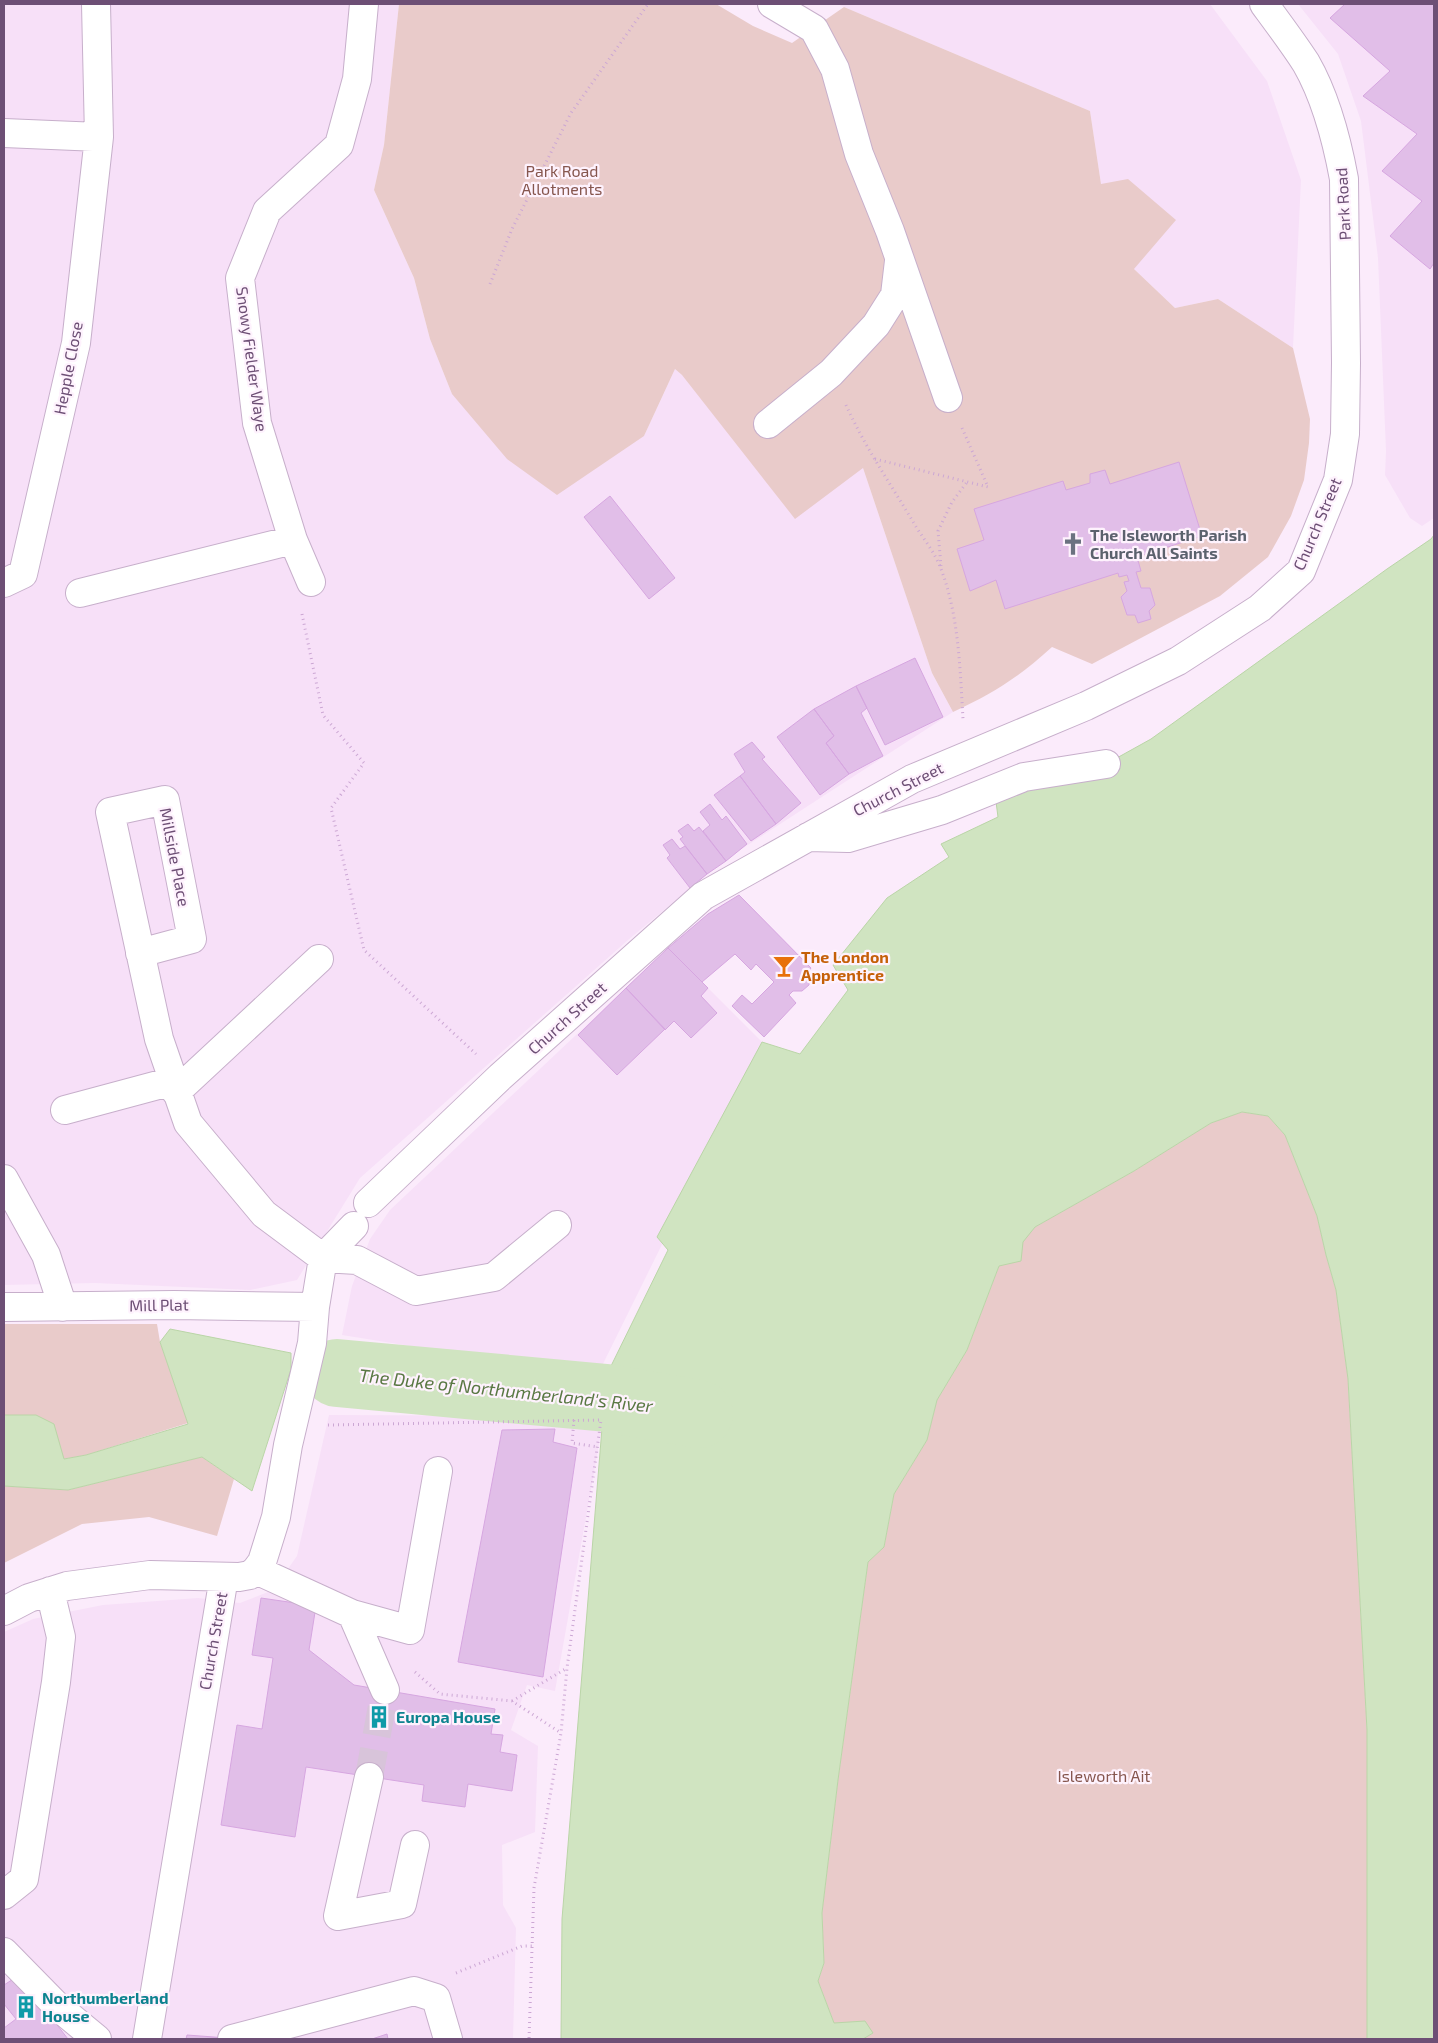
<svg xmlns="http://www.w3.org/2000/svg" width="1438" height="2043" viewBox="0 0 1438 2043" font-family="'Exo 2',sans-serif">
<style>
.residential{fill:#f7e0f8}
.green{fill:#e9cbca}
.water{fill:#d0e4c1;stroke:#bad5a7}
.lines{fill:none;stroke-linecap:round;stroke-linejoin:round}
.river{stroke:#d0e4c1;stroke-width:68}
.building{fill:#e1bee8;stroke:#d6a6e0}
.minor-tunnel{stroke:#d8c4da;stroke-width:28;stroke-dasharray:28 14;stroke-linecap:butt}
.minor-casing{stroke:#c7afcb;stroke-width:30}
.path{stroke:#cca7d4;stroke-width:3;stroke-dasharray:1 4;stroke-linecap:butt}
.minor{stroke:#fff;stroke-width:28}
.labels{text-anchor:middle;stroke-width:4.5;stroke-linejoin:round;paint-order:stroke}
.park-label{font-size:16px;fill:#86564e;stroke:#fef2fd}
.street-label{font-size:16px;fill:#6d4f75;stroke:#fef2fd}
.worship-label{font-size:16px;font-weight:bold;fill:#5b616d;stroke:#fef2fd;text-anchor:start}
.food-label{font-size:16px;font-weight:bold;fill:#c56008;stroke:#fef2fd;text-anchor:start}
.culture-label{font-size:16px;font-weight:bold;fill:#0d838f;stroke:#fef2fd;text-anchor:start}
.water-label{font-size:18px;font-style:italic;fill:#597843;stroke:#fef2fd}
</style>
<rect width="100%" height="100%" fill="#fbebfb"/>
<path class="residential" d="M 4,4 L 399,4 L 384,145 L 374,190 L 414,278 L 430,339 L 452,394 L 644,436 L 675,369 L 682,375 L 863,468 L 932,673 L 953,712 L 723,861 L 628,940 L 360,1178 L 297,1280 L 250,1290 L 95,1283 L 4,1285 Z
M 837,4 L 1210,4 L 1267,81 L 1301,180 L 1293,348 L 1218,299 L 1175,308 L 1134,269 L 1101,184 L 1090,111 Z
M 1298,4 L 1434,4 L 1434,518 L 1422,526 L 1410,518 L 1385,475 L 1386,451 L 1378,258 L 1361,121 L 1338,54 Z
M 702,982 L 762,1042 L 597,1376 L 342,1335 L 352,1286 L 370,1239 L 390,1210 L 626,988 Z
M 329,1415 L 604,1416 L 555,1691 L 527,1685 L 511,1730 L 538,1746 L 535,1832 L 502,1845 L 503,1905 L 516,1928 L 513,2039 L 4,2039 L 4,1632 L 33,1619 L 103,1605 L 198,1598 L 240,1603 L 273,1590 L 297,1556 Z"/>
<path class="green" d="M 399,4 L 716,4 L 753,26 L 792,43 L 844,7 L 1090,111 L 1101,184 L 1128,179 L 1176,220 L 1134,269 L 1175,308 L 1218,299 L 1293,348 L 1310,419 L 1309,443 L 1304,480 L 1291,516 L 1268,557 L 1220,596 L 1092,664 L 1052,647 C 1019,677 994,693 953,712 L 932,673 L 863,468 L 795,519 L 682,375 L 675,369 L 644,436 L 557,495 L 507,459 L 452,394 L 430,339 L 414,278 L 374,190 L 384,145 Z
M 1242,1112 L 1268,1116 L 1285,1135 L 1317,1216 L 1326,1255 L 1336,1290 L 1348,1379 L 1367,1730 L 1367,2039 L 863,2039 L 873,2033 L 834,2023 L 818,1981 L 824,1963 L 822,1913 L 838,1780 L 868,1562 L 884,1547 L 894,1494 L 927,1440 L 937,1400 L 967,1350 L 999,1266 L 1035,1227 L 1134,1171 L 1211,1123 Z
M 4,1324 L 157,1324 L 160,1342 L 188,1423 L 86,1455 L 64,1459 L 36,1415 L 4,1415 Z
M 202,1457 L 234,1479 L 217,1536 L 149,1517 L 82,1524 L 4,1563 L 4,1486 L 68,1490 Z"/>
<path class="water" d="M 1434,535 L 1434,2039 L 1367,2039 L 1367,1730 L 1348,1379 L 1336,1290 L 1326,1255 L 1317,1216 L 1285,1135 L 1268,1116 L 1242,1112 L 1211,1123 L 1134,1171 L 1035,1227 L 1023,1242 L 1021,1261 L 999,1266 L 967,1350 L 937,1400 L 927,1440 L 894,1494 L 884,1547 L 868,1562 L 838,1780 L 822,1913 L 824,1963 L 818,1981 L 834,2023 L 865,2021 L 873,2033 L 863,2039 L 561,2039 L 562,1919 L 602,1428 L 611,1366 L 668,1250 L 657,1237 L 762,1042 L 800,1054 L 848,990 L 833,965 L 887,898 L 949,857 L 941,844 L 998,817 L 995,794 L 1106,764 L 1151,739 L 1387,569 L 1431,539 Z
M 170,1329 L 291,1353 L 291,1369 L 252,1491 L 202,1457 L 68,1490 L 4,1486 L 4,1415 L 36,1415 L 54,1424 L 64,1459 L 86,1455 L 188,1424 L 160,1342 Z"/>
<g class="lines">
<path class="river" d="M 337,1373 L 607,1398 L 699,1414"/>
</g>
<path class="building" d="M 1345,4 L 1434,4 L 1434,263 L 1430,269 L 1390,236 L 1422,201 L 1382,171 L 1417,134 L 1363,96 L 1390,71 L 1330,18 Z
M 1179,462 L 1202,536 L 1137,557 L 1141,571 L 1136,572 L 1141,588 L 1150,588 L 1155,605 L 1149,611 L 1151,619 L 1138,623 L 1135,615 L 1127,615 L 1121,597 L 1127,591 L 1124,582 L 1129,581 L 1127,575 L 1119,577 L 1118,573 L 1005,609 L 996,580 L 970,591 L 957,549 L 984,540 L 974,509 L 1063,481 L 1066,490 L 1090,483 L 1090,474 L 1105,470 L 1110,484 Z
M 610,496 L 675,578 L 649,599 L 584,517 Z
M 915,658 L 943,717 L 885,745 L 856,686 Z
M 856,686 L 867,708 L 861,713 L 883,756 L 849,774 L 826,743 L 834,736 L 814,709 Z
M 814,709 L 834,736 L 826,743 L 849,774 L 820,795 L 777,737 Z
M 752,742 L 765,757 L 762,759 L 801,803 L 776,824 L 740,776 L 745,772 L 734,754 Z
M 740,776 L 776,824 L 751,841 L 714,795 Z
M 710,804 L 722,820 L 726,816 L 747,844 L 726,861 L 703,831 L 710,825 L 700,812 Z
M 688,824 L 694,831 L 699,827 L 726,861 L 707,874 L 680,839 L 683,837 L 678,831 Z
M 672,839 L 680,849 L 685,846 L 707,874 L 690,888 L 667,858 L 670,855 L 663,845 Z
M 739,895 L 811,968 L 805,976 L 809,979 L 809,985 L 802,991 L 793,991 L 789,995 L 796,1003 L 764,1037 L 732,1006 L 742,995 L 752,1004 L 774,982 L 756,964 L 751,970 L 735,954 L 702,982 L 668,948 L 708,914 Z
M 668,948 L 708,988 L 701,996 L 717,1013 L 691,1038 L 674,1021 L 665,1030 L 626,988 Z
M 626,988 L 665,1029 L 617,1075 L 578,1035 Z
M 555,1429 L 553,1442 L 577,1448 L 543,1677 L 458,1662 L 502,1430 Z
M 261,1598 L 316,1606 L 309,1650 L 354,1685 L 495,1709 L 491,1734 L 503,1735 L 500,1752 L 517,1755 L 512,1791 L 468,1784 L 465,1807 L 422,1801 L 424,1785 L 306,1767 L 295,1837 L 221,1825 L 237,1725 L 262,1729 L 273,1658 L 252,1655 Z
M 21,1974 L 44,2008 L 68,2039 L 4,2039 L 4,2028 L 16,2019 L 4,2004 L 4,1985 Z
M 387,2034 L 388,2039 L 372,2039 Z
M 187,2035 L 227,2038 L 186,2039 Z"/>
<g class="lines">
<path class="minor-tunnel" d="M 369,1777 L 385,1690"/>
<defs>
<path id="minor" d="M 772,4 L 814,29 L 835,69 L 859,154 L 890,231 L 948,398
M 4,133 L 99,137
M 768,424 L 831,373 L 876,325 L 895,295 L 899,261
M 311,582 L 293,540 L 257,423 L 240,278 L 267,211 L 339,145 L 357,79 L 364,4
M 4,583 L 23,574 L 76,343 L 99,137 L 96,4
M 80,593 L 293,540
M 808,837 L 848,838 L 942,810 L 1024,777 L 1106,764
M 140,953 L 192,939 L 165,800 L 110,812 L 159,1039 L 188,1123 L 264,1214 L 323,1258 L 357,1260 L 416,1291 L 494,1277 L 557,1225
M 176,1092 L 319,959
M 65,1110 L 173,1081
M 4,1179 L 46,1255 L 63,1307
M 368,1203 L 500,1077 L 703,896 L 912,779 L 1086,706 L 1178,661 L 1260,608 L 1301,571 L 1338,480 L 1345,434 L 1346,363 L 1344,179 C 1337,141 1325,96 1306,63 C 1293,43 1278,23 1264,4
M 4,1307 L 174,1305 L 315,1307
M 256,1570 L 352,1614 L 410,1630 L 438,1471
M 4,1611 L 29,1598 L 67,1586 L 150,1575 L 239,1577 L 250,1575 L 256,1570 L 262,1562 L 276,1517 L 288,1445 L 312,1343 L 315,1307 L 323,1258 L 354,1226
M 352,1614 L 385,1690
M 369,1777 L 338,1916 L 402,1904 L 415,1845
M 4,1895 L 24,1879 L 56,1682 L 61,1637 L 50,1591
M 4,1952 L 57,2006 L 97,2039
M 147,2039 L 224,1577
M 232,2039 L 414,1991 L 436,1998 L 448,2039"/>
</defs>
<use href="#minor" class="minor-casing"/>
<path class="path" d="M 490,284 L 512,229 L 571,113 L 648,4
M 846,405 C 864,445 889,482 912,520 C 921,536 935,552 941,569 C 959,616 960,669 963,719
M 962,428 L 988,487
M 875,459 L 988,487
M 941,566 L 938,531 L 952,502 L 967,482
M 302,614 L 323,715 L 364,763 L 331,808 L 364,950 L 476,1054
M 574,1420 L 572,1443 L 598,1447
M 328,1425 L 601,1420 L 567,1668 L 561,1733 L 534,1888 L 529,2039
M 415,1672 L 440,1694 L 512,1701 L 561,1733
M 512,1701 L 567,1668
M 456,1973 L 522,1946 L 532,1946"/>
<use href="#minor" class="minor"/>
</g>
<defs>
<symbol id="church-bare" viewBox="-9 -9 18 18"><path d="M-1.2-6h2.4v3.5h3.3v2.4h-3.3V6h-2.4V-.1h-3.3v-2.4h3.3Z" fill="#6b7280" stroke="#fef2fd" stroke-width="2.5" paint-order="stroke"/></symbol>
<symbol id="bar-bare" viewBox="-9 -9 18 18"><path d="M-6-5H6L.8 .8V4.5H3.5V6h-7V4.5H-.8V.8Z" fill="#e8710a" stroke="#fef2fd" stroke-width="2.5" paint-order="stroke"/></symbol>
<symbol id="building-bare" viewBox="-9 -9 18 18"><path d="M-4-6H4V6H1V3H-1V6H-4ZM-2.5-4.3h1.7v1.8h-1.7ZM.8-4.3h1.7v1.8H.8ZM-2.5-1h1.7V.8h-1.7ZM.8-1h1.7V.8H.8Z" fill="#0f9aa8" stroke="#fef2fd" stroke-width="2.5" paint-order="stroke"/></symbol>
</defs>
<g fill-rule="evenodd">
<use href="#church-bare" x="1057" y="528" width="32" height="32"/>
<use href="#bar-bare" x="768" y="950" width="32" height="32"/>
<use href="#building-bare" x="363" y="1701" width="32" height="32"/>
<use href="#building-bare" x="10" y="1991" width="32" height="32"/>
</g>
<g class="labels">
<g class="park-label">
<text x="562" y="177">Park Road<tspan x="562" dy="18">Allotments</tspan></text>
<text x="1104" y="1782">Isleworth Ait</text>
</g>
<g class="street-label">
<text transform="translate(1343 204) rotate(-93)" y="6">Park Road</text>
<text transform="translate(252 359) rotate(82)" y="6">Snowy Fielder Waye</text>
<text transform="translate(68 368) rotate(-79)" y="6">Hepple Close</text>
<text transform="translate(1317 524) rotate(-67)" y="6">Church Street</text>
<text transform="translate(898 789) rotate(-27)" y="6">Church Street</text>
<text transform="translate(175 857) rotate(79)" y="6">Millside Place</text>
<text transform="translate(567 1018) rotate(-42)" y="6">Church Street</text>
<text transform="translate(159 1305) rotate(-1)" y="6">Mill Plat</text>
<text transform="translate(213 1641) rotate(-80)" y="6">Church Street</text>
</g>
<g class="worship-label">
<text x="1090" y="541">The Isleworth Parish<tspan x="1090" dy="18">Church All Saints</tspan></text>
</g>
<g class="food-label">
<text x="801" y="963">The London<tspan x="801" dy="18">Apprentice</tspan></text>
</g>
<g class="culture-label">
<text x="396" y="1723">Europa House</text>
<text x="42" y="2004">Northumberland<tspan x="42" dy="18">House</tspan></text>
</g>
<g class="water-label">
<text transform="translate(506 1391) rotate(6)" y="6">The Duke of Northumberland's River</text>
</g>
</g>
<rect width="1438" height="2043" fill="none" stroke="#6d4f75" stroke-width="10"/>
</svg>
